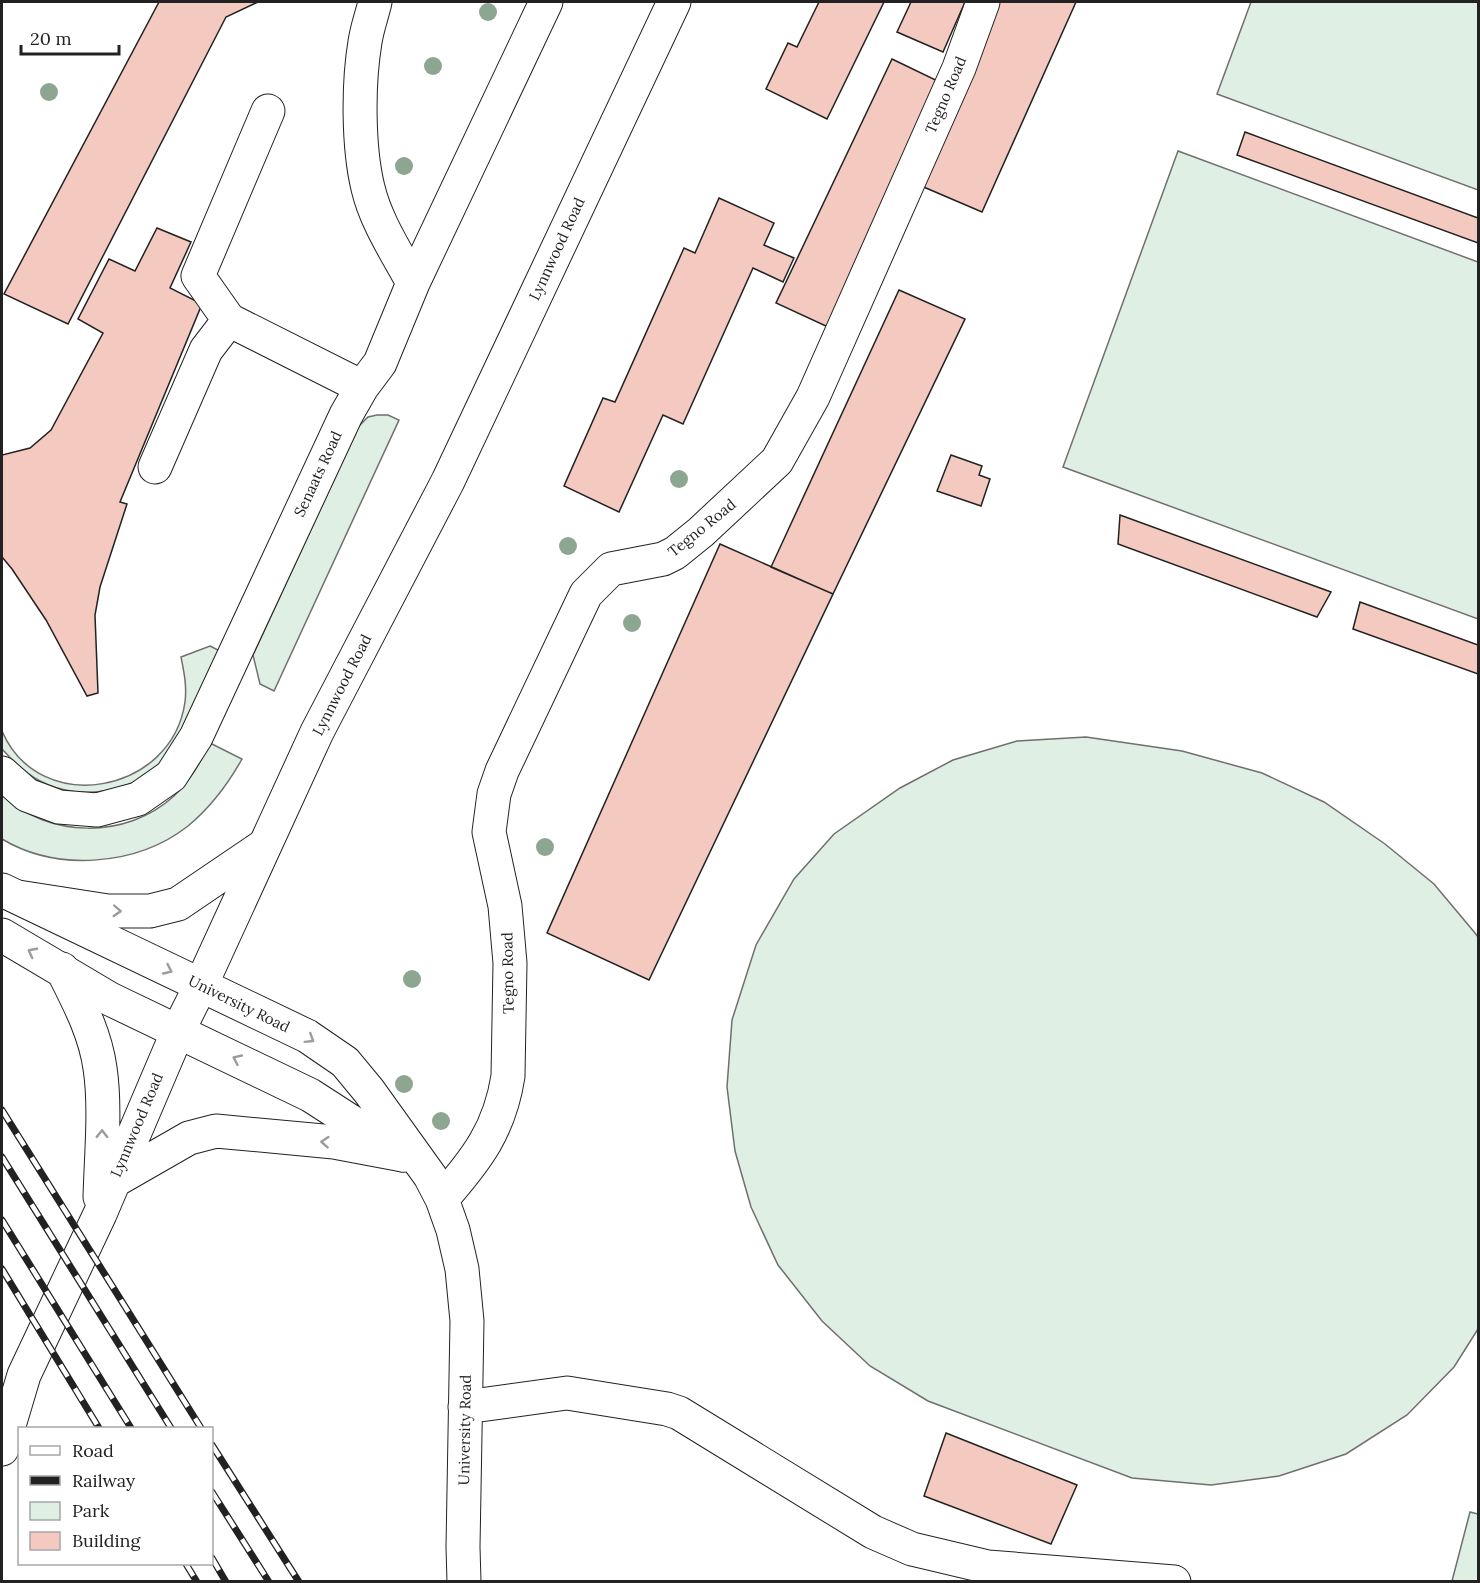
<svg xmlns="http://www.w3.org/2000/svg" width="1480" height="1583" viewBox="0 0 1480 1583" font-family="Lora,serif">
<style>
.green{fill:#e0efe3;stroke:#6f6f6f;stroke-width:1.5}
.building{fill:#f3c9c0;stroke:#222;stroke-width:1.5}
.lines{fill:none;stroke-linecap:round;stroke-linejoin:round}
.minor-casing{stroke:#222;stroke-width:35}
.major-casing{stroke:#222;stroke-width:35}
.minor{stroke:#fff;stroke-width:33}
.major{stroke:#fff;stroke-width:33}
.rail-casing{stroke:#222;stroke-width:7}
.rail{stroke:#fff;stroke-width:4.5;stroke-dasharray:14;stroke-linecap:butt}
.tree{fill:#8da692}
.oneway{stroke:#9c9c9c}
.labels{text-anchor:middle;stroke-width:4.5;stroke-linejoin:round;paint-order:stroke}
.street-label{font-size:15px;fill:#222;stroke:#fff}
</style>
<rect width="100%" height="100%" fill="#fff"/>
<path class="green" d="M 1251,2 L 1478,2 L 1478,190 L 1217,94 Z
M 1178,151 L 1478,262 L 1478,619 L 1063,467 Z
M 377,415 L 388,415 L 399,420 L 274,691 L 260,684 L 253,655 L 359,426 L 368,417 Z
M 210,646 L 220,651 C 204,685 191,723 169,754 C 141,792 81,803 40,781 C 26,774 12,760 2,749 L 2,731 C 39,818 172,794 185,702 C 187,686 184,672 181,657 Z
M 1086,737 L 1182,751 L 1262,773 L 1324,802 L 1385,844 L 1434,884 L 1475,933 L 1478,937 L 1478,1329 L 1454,1367 L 1407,1415 L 1346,1454 L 1279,1476 L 1211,1485 L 1132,1478 L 928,1401 L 870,1366 L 822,1321 L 778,1265 L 751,1207 L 735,1151 L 727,1087 L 732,1020 L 756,945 L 794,879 L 834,834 L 900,788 L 953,760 L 1017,741 Z
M 210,743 L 242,759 C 228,784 211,807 188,826 C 137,866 57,872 2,839 L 2,795 C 48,838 126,840 174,796 C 190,781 200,763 210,743 Z
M 1470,1512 L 1478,1514 L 1478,1581 L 1452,1581 Z"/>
<path class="building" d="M 159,2 L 258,2 L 226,17 L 68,324 L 4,294 Z
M 819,2 L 884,2 L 827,119 L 766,89 L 788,43 L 797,47 Z
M 911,2 L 965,2 L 943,52 L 897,32 Z
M 999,2 L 1076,2 L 982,212 L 912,182 Z
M 892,59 L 944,84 L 828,327 L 776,303 Z
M 1245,132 L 1478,218 L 1478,243 L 1237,155 Z
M 719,198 L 774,223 L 764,245 L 794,258 L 783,282 L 753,268 L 683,424 L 663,415 L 619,512 L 564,486 L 603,398 L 615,402 L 684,248 L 695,253 Z
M 157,228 L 191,242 L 170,288 L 202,304 L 120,502 L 127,504 L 100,587 L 95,615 L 98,693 L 87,696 L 46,620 L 12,569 L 2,557 L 2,455 L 30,448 L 51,430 L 103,333 L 78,319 L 109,259 L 135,271 Z
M 899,290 L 965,319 L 833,594 L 771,567 Z
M 951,455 L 982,466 L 979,475 L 990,479 L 981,506 L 937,491 Z
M 1120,515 L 1331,592 L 1317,617 L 1118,544 Z
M 720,544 L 833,594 L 649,980 L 547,933 Z
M 1360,602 L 1478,645 L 1478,674 L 1353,629 Z
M 946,1433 L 1077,1485 L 1051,1544 L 924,1496 Z"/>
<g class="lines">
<defs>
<path id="minor" d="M 375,2 C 372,15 367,28 365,42 C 358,84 358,147 368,188 C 376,222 397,253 413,283
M 268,111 L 198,276 L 229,320 L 362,387
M 155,467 L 206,350 L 229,320
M 2,773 L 27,795 L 59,807 L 97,810 L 138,799 L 171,776 L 196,737 L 346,415 L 362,387 L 380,363 L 413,283 L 546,2
M 2,890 L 307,1036 L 345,1062 L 369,1091 L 430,1176 L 442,1199 L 453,1230 L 462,1269 L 467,1321 L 463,1547 L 464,1582
M 2,935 L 110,999 L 310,1095 L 403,1155
M 442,1199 C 477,1159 500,1129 508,1076 L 510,963 L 505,906 L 489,832 L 494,794 L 502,771 L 586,594 L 611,569 L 663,559 L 675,553 L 701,532 L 777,461 L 813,397 L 959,68 L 983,2
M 465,1407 L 567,1393 L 667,1409 L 679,1413 L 873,1532 L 912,1549 L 988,1567 L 1174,1582"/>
<path id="major" d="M 18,897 L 108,911 L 150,911 L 178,904 L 265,845
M 62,969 C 78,1001 95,1032 100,1068 C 106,1107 101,1157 100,1197
M 114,1181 L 189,1138 L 216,1131 L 334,1142 L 403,1155
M 2,1449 L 24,1375 L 100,1214 L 178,1031 L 201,985 L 317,732 L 448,481 L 674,2"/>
</defs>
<use href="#minor" class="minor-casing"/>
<use href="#major" class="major-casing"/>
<use href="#minor" class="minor"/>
<use href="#major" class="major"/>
<defs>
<path id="rail" d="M 2,1110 L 201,1428
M 2,1157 L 171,1428
M 2,1220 L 131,1428
M 2,1269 L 99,1428
M 212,1445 L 299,1582
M 212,1492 L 269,1582
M 212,1558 L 226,1582
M 186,1564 L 197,1582"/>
</defs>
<use href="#rail" class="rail-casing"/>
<use href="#rail" class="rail"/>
</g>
<g class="tree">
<circle cx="488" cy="12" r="9"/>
<circle cx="433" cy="66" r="9"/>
<circle cx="49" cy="92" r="9"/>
<circle cx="404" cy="166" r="9"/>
<circle cx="679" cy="479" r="9"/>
<circle cx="568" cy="546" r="9"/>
<circle cx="632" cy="623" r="9"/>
<circle cx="545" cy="847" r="9"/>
<circle cx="412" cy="979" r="9"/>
<circle cx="404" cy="1084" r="9"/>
<circle cx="441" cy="1121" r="9"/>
</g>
<defs><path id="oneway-chevron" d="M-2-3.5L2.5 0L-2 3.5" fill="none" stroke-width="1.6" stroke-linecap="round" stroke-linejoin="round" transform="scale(1.5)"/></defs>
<g class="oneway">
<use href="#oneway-chevron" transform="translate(117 911) rotate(3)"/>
<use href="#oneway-chevron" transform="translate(32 952) rotate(-152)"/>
<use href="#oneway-chevron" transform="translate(168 970) rotate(25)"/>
<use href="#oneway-chevron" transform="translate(310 1039) rotate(32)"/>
<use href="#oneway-chevron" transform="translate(237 1059) rotate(-155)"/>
<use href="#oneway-chevron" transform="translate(102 1134) rotate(-89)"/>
<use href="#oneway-chevron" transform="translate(325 1142) rotate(-176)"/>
</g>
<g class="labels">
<g class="street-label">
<text transform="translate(946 95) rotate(-67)" y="5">Tegno Road</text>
<text transform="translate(557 249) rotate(-65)" y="5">Lynnwood Road</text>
<text transform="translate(318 474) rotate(-65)" y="5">Senaats Road</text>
<text transform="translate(702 528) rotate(-39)" y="5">Tegno Road</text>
<text transform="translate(342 685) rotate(-63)" y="5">Lynnwood Road</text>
<text transform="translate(508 973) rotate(-91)" y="5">Tegno Road</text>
<text transform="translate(239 1004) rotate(26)" y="5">University Road</text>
<text transform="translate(137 1125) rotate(-67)" y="5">Lynnwood Road</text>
<text transform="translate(465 1430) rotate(-89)" y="5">University Road</text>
</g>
</g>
<rect width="1480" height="1583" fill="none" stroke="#222222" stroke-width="6"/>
<rect x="18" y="1427" width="195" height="138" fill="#ffffff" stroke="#a7a7a7" stroke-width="1.5"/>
<rect x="30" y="1446" width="30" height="9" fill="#ffffff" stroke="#a7a7a7" stroke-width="1.5"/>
<text x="72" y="1457" font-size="18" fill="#222222">Road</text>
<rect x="30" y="1476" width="30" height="9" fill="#222222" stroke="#a7a7a7" stroke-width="1.5"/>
<text x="72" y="1487" font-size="18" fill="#222222">Railway</text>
<rect x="30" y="1502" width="30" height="18" fill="#e0efe3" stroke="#a7a7a7" stroke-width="1.5"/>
<text x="72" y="1517" font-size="18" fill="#222222">Park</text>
<rect x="30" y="1532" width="30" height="18" fill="#f3c9c0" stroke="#a7a7a7" stroke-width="1.5"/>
<text x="72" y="1547" font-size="18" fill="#222222">Building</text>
<path d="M21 45v9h98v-9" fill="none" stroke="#222222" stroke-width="3"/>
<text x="30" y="45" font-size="18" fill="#222222" stroke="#ffffff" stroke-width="4.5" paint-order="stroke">20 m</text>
</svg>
